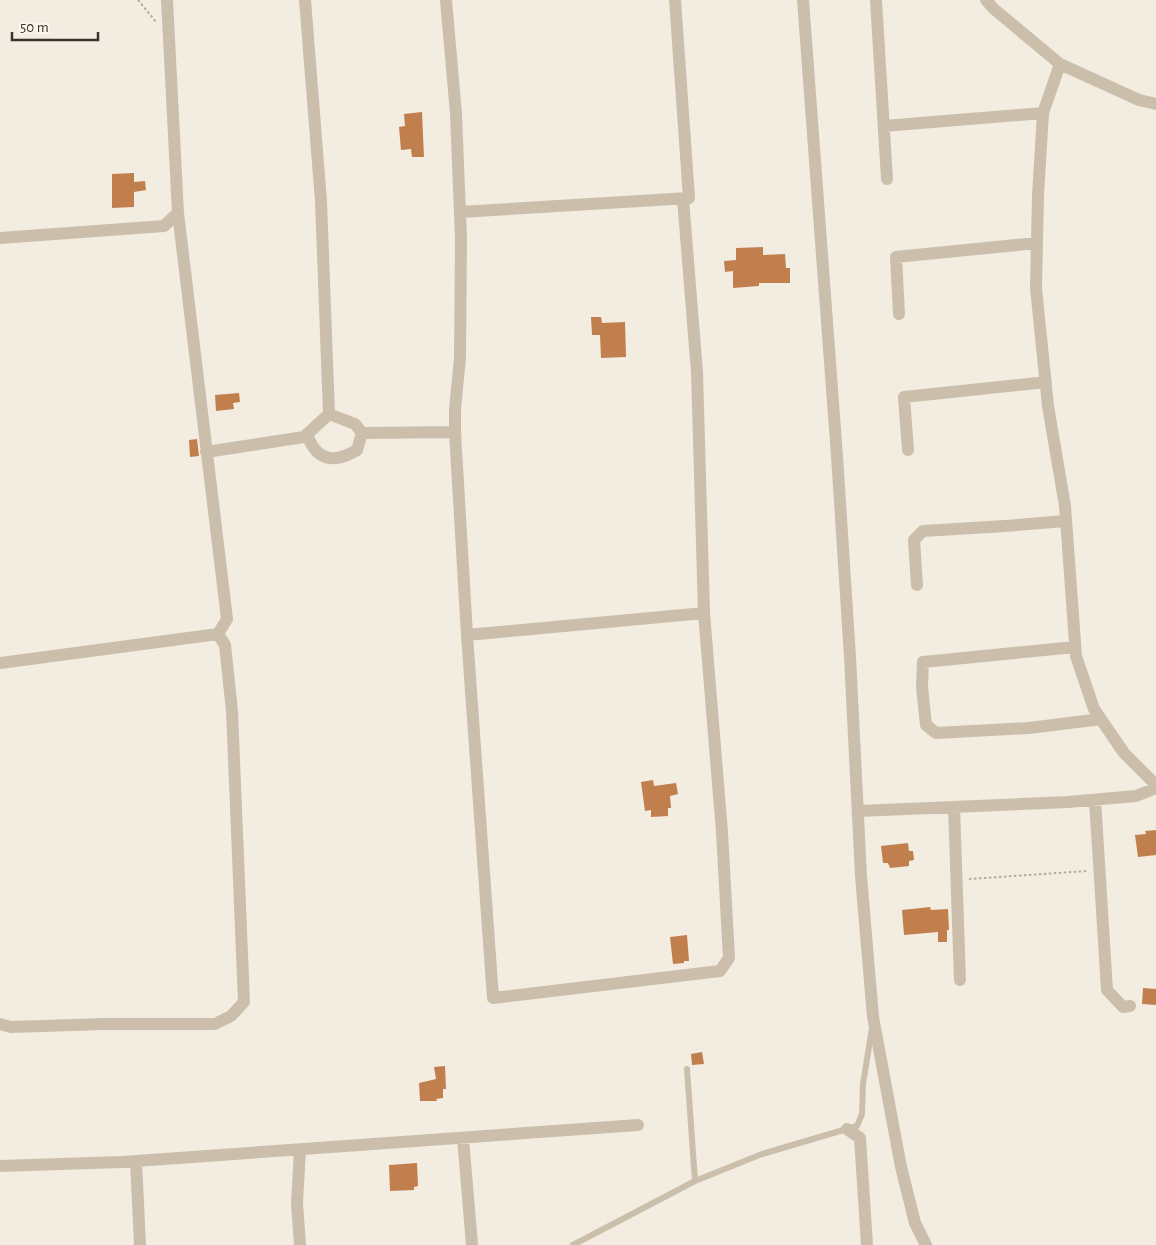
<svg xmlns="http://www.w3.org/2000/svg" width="1156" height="1245" viewBox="0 0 1156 1245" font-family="'Alegreya Sans',sans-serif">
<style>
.building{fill:#c27f4e}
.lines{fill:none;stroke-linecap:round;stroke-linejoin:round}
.path{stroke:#b6aa96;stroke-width:2;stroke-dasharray:2.5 2.5;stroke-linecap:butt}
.lane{stroke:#cbbfac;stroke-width:6}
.street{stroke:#cbbfac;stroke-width:12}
</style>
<rect width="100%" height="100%" fill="#f2ede0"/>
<path class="building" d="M 422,112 L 424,157 L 412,157 L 411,149 L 401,150 L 399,127 L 405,126 L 404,114 Z
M 134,173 L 134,182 L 145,181 L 146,190 L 134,192 L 134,207 L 112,208 L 112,174 Z
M 763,247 L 763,255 L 785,254 L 786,268 L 790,268 L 790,283 L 759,283 L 759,286 L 733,288 L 733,271 L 725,272 L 724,261 L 736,260 L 736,248 Z
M 591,317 L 601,317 L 602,323 L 625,322 L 626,357 L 601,358 L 600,335 L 592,335 Z
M 239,393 L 240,402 L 233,403 L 234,409 L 216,411 L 215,395 Z
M 197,439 L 199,456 L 190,457 L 189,440 Z
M 653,780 L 654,786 L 676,783 L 678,794 L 670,796 L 671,808 L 668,808 L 668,816 L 651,817 L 651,810 L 645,811 L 641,782 Z
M 1156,830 L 1156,855 L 1138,857 L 1135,835 L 1146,834 L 1145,831 Z
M 908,843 L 909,851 L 913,851 L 914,860 L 909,861 L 909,866 L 890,868 L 888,863 L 883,863 L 881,846 Z
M 930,907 L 931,910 L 948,909 L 949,930 L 947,930 L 947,942 L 938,942 L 938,932 L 904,935 L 902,910 Z
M 687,935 L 689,961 L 684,961 L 684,963 L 673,964 L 670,937 Z
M 1143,988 L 1156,989 L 1156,1005 L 1142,1004 Z
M 702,1052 L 704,1064 L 692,1065 L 691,1054 Z
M 445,1066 L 446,1089 L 443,1089 L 443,1098 L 436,1099 L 437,1101 L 420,1101 L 419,1083 L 436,1079 L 434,1067 Z
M 417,1163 L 418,1186 L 414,1187 L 414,1190 L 390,1191 L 389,1165 Z"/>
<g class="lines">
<path class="path" d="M 138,0 L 156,22
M 969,879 L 1087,871"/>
<path class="lane" d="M 687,1069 L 695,1181
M 573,1245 L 695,1181 L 762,1154 L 857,1126 L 862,1114 L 863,1084 L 872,1028"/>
<path class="street" d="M 803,0 L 837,456 L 850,657 L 861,876 L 873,1017 L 901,1167 L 915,1223 L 926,1245
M 876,0 L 887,179
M 986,0 L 994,9 L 1060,64 L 1139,100 L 1156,104
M 1060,64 L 1043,113 L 1038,195 L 1036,288 L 1048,406 L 1065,506 L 1076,656 L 1094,709 L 1124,753 L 1156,785
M 884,126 L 1043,113
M 460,212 L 689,198 L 675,0
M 178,213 L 227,619 L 218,634
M 0,238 L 164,226 L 178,213 L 167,0
M 899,314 L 896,257 L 1037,243
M 455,432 L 467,635 L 704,613 L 697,372 L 683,199
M 362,433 L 455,432 L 455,409 L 460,358 L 461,239 L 456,114 L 446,0
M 307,434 C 316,461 334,464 357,450 L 362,433 L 355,424 L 329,414
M 908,450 L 904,397 L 1046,382
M 206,452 L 304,437 L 329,414 L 321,201 L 305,0
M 917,585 L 914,540 L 923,531 L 1005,526 L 1066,521
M 467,635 L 493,998 L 720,971 L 729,958 L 722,832 L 704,613
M 1075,647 L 923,662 L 922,687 L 926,725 L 936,733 L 1029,728 L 1101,719
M 0,663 L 218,634 L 225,645 L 232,711 L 244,1002 L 231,1016 L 215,1024 L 104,1024 L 11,1027 L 0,1024
M 1095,800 L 1107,990 L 1123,1007 L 1130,1006
M 954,807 L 960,980
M 858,811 L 1068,802 L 1136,796 L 1156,788
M 847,1129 L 860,1138 L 867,1245
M 463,1138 L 472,1245
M 300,1150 L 297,1203 L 300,1245
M 136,1161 L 140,1245
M 0,1166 L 122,1162 L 638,1125"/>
</g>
<path d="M12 32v8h86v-8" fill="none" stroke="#39322b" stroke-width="2.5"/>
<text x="20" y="32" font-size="15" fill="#39322b" stroke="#faf6ed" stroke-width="4" paint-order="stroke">50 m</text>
</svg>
